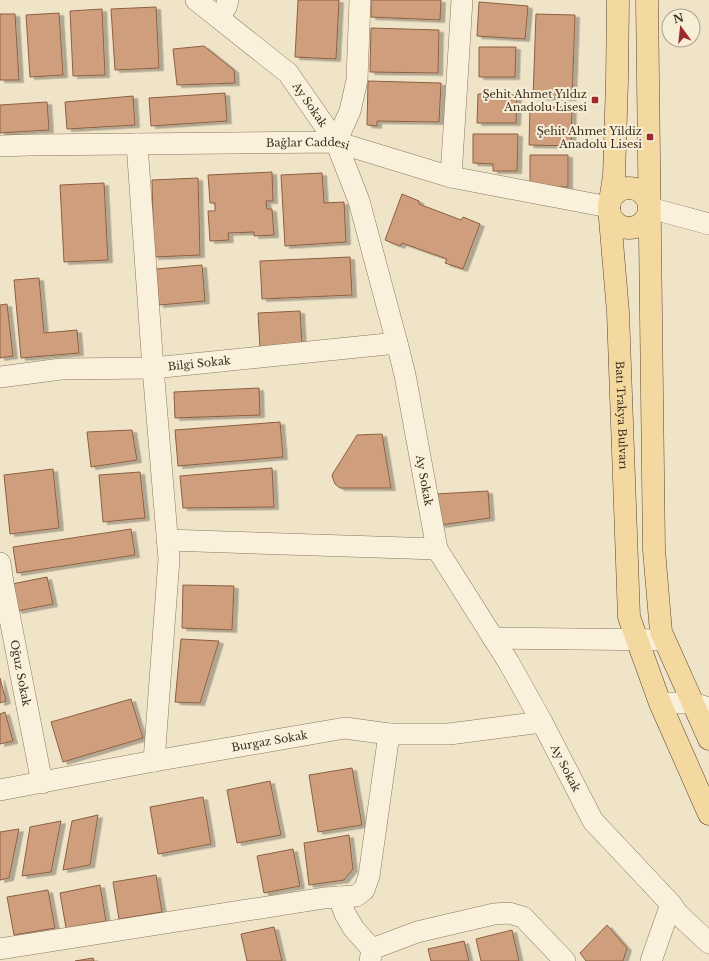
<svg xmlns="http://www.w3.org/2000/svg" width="709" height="961" viewBox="0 0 709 961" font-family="'Libre Baskerville',serif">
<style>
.building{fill:#cf9f7d;stroke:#8d5f41;filter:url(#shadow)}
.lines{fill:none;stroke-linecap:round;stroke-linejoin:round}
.minor-casing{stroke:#8d765c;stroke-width:22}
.major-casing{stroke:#5b4430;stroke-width:23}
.minor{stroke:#faf1dc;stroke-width:21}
.major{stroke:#f3d9a0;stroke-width:22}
.poi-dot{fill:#9e2a2b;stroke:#f7eed8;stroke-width:1.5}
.labels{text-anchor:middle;stroke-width:4;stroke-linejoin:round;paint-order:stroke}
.poi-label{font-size:11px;fill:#3d2e20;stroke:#f7eed8;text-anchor:end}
.street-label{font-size:11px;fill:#3d2e20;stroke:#f7eed8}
</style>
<defs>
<filter id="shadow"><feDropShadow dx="4.5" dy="2.5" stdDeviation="0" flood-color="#0004"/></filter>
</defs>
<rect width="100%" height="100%" fill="#f0e4c8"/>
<path class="building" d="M 298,0 L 339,0 L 336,59 L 295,57 Z
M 371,0 L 441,0 L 440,20 L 371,17 Z
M 479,2 L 528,6 L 525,39 L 477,36 Z
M 156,7 L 159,68 L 115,70 L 111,9 Z
M 102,9 L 105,75 L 73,76 L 70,11 Z
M 59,13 L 63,75 L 30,77 L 26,15 Z
M 0,14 L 15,14 L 19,80 L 0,80 Z
M 536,14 L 575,15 L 572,98 L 533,97 Z
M 371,28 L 439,30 L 438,73 L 370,72 Z
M 204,46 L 234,70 L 235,83 L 177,85 L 173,49 Z
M 479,47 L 516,47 L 515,77 L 479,77 Z
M 368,81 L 441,83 L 439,122 L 377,121 L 377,126 L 367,125 Z
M 225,93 L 227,121 L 151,126 L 149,98 Z
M 478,94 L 517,95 L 516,123 L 477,123 Z
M 133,96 L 135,125 L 67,129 L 65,102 Z
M 47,102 L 49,130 L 0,133 L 0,105 Z
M 530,107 L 572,107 L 571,146 L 529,145 Z
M 473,134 L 518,134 L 517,171 L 493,171 L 493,164 L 473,163 Z
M 530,155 L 568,155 L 568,187 L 530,187 Z
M 272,172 L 273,201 L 266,201 L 267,209 L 272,209 L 274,235 L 254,236 L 254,232 L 228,233 L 229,240 L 210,241 L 208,211 L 215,211 L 215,203 L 210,203 L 208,175 Z
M 322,173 L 324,203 L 344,202 L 346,242 L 285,246 L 281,175 Z
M 198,178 L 200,255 L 154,257 L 152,180 Z
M 104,183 L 108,260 L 64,262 L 60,185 Z
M 402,194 L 419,201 L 419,204 L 461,220 L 463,217 L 480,224 L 463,269 L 445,263 L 447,259 L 402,243 L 400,246 L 385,240 Z
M 350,257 L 352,295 L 262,299 L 260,261 Z
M 202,265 L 205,301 L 159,305 L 156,269 Z
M 39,278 L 44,333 L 77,330 L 79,353 L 21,358 L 14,280 Z
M 7,304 L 13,356 L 0,358 L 0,305 Z
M 300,311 L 302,345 L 260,348 L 258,313 Z
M 259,388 L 260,415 L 175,418 L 174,392 Z
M 280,422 L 283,457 L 178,466 L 175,430 Z
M 132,430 L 137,460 L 91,467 L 87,432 Z
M 382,434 L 391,488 L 340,488 L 335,484 L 333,479 L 332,475 L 357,435 Z
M 272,468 L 274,507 L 183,508 L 180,476 Z
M 53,469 L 59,528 L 10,534 L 4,475 Z
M 140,472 L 145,518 L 103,522 L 99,475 Z
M 488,491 L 490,518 L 440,525 L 436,494 Z
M 131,529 L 135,555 L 17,573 L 13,547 Z
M 47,577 L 53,604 L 17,611 L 12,584 Z
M 183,585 L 234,586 L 232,630 L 182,628 Z
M 181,639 L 219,641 L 200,703 L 175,702 Z
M 0,678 L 6,701 L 0,703 Z
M 131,699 L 143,738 L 63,762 L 51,722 Z
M 5,712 L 13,741 L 0,744 L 0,714 Z
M 352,768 L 362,825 L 318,832 L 309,775 Z
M 270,781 L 281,835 L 237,843 L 227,790 Z
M 203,797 L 211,844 L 158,854 L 150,807 Z
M 98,815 L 90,865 L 63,870 L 72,821 Z
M 61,821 L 51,872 L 22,876 L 30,827 Z
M 19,829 L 9,878 L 0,880 L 0,832 Z
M 349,835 L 353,869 L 344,880 L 309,885 L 304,843 Z
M 293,849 L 300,886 L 264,893 L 257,856 Z
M 156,875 L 162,912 L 119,919 L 113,882 Z
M 100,885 L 106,921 L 66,928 L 60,893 Z
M 48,890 L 55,928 L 14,935 L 7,897 Z
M 607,925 L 627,948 L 623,961 L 586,961 L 580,953 Z
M 274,927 L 282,961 L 247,961 L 241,934 Z
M 512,930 L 519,961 L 481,961 L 476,939 Z
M 464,941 L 469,961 L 431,961 L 428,949 Z
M 93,958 L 94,961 L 75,961 Z"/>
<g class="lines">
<defs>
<g id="minor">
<path id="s1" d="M 196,0 L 288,73 L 336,142 L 359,201 L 397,343 L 405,375 L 437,549 L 509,663 L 542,722 L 593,821 L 671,904 L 678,914 L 709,943"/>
<path d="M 219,18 L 226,7 L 228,0"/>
<path d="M 336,142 L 350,111 L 357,80 L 360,0"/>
<path d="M 137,144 L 153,368 L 169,559 L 154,761"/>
<path id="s2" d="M 0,146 L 30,145 L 336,142 L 451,177 L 609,207"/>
<path d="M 451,177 L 462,0"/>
<path d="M 650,208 L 709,224"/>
<path id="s3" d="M 0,377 L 61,369 L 153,368 L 397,343"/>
<path d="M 167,540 L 437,549"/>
<path id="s4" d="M 0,563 L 3,583 L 42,783"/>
<path d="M 493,638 L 665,640"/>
<path d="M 660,703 L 692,703 L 709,708"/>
<path id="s5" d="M 0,790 L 154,761 L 345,728 L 389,734 L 449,734 L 542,722"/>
<path d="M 339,897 L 345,914 L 354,929 L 372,949 L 370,961"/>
<path d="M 0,949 L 324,898 L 356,896 L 364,890 L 369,876 L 389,734"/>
<path d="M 372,949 L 417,932 L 494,914 L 509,913 L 523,917 L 565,961"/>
<path d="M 651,961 L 671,904"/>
</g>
<g id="major">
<path id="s6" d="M 618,0 L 617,81 L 614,176 L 609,207 L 618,312 L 629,617 L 660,703 L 709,814"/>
<path d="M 647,0 L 654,550 L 661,632 L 709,739"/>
<circle cx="629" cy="208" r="20"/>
</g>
</defs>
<use href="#minor" class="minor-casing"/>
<use href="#major" class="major-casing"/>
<use href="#minor" class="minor"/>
<use href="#major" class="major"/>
</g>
<g class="poi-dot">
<rect x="591" y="96" width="8" height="8" rx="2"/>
<rect x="646" y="133" width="8" height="8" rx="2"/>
</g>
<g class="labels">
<g class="poi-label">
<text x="587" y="98">Şehit Ahmet Yıldız<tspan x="587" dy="13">Anadolu Lisesi</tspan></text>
<text x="642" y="135">Şehit Ahmet Yildiz<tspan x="642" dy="13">Anadolu Lisesi</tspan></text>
</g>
<g class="street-label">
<text dy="4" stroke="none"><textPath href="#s1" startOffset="156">Ay Sokak</textPath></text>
<text dy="4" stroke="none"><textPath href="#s2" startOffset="308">Bağlar Caddesi</textPath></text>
<text dy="4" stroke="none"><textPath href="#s3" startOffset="200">Bilgi Sokak</textPath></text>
<text dy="4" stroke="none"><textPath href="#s6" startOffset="416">Batı Trakya Bulvarı</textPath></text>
<text dy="4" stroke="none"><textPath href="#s1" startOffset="552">Ay Sokak</textPath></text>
<text dy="4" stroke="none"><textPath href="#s4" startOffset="112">Oğuz Sokak</textPath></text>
<text dy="4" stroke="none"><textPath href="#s5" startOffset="274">Burgaz Sokak</textPath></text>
<text dy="4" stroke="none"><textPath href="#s1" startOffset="876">Ay Sokak</textPath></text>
</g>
</g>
<g transform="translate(681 28) rotate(345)"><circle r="19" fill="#f7eed8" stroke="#ada18e"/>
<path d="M0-3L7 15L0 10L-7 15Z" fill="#9e2a2b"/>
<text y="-6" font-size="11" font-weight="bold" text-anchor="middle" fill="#3d2e20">N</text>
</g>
</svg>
